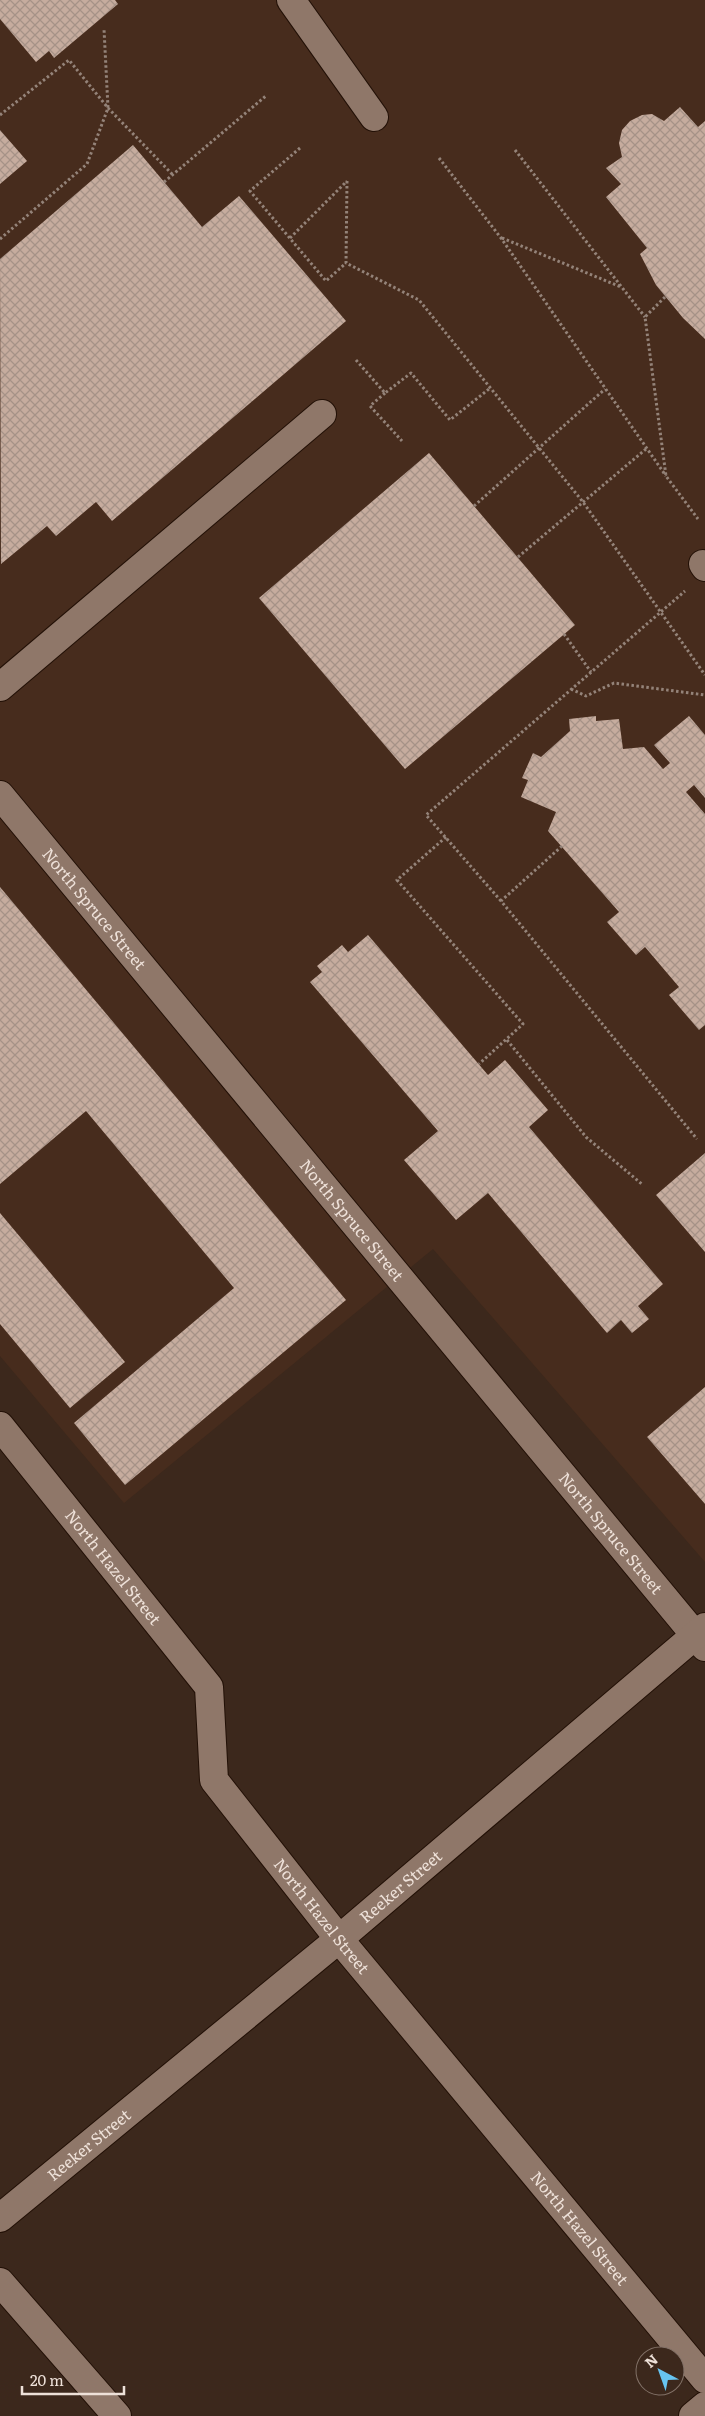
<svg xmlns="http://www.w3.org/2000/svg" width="705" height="2416" viewBox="0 0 705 2416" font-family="Literata,serif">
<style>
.built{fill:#472c1d}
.building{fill:url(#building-cross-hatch)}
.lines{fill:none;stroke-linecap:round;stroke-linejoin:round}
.minor-casing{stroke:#221006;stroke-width:30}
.path{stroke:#948379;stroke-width:3;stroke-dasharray:2.5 2.5;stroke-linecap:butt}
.minor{stroke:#8f7769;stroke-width:28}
.labels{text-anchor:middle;stroke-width:5;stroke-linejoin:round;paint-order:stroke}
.street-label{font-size:16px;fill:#eee1d9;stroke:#3c281c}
</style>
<defs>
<pattern id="building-cross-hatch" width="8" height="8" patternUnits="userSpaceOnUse" patternTransform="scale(1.25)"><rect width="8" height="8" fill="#c6ac9e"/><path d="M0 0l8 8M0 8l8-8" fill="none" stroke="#a69287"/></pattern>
</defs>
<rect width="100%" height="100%" fill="#3c281c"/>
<path class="built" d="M 0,0 L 705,0 L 705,1562 L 433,1249 L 124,1503 L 0,1356 Z"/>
<path class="building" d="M 0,0 L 115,0 L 118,4 L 54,58 L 49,51 L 36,62 L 0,19 Z
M 680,107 L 698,127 L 705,121 L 705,339 L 683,318 L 656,285 L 640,254 L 647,248 L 606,197 L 621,184 L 606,168 L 622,157 L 619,143 L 622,130 L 630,121 L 642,115 L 652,114 L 664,121 Z
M 0,130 L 27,161 L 0,184 Z
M 133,145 L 202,227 L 239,196 L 346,321 L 112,521 L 96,502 L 56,536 L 47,526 L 1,564 L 0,259 Z
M 429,453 L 575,625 L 405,769 L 259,598 Z
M 596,716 L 596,721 L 619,719 L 623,749 L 644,747 L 663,769 L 670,763 L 654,745 L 689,716 L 705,735 L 705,798 L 694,785 L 686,792 L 705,814 L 705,1025 L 699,1030 L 669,995 L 679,987 L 645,947 L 636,955 L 607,922 L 619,912 L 548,831 L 556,812 L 521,797 L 528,780 L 522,778 L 533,753 L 541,757 L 570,731 L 569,719 Z
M 0,887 L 346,1300 L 125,1485 L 74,1423 L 234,1288 L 86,1111 L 0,1184 Z
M 368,935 L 488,1075 L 505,1060 L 548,1110 L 529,1127 L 663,1284 L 638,1306 L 649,1319 L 632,1333 L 621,1320 L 607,1333 L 488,1193 L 456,1220 L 404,1160 L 438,1131 L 310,982 L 322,972 L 317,966 L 342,945 L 348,952 Z
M 705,1153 L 705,1252 L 656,1195 Z
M 0,1213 L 125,1362 L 70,1408 L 0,1324 Z
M 705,1387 L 705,1504 L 647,1437 Z"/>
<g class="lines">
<defs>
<g id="minor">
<path d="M 291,0 L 374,117"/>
<path d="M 703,564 L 705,567"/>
<path d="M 0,687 L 322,414"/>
<path id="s1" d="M 0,795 L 705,1647"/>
<path id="s2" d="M 0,1426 L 209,1687 L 214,1780 L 339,1939 L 705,2379"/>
<path id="s3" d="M 0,2218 L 339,1939 L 705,1627"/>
<path d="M 0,2282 L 117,2416"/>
<path d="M 693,2416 L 705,2406"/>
</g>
</defs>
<use href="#minor" class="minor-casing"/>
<path class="path" d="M 0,115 L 69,60 L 108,108 L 172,174
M 300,148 L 250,191 L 326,281 L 346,263
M 515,150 L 645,317
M 439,158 L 501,238 L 666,476
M 347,181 L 346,263 L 419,300 L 583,502 L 705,675
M 164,182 L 267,95
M 290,238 L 347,181
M 502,238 L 621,287
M 0,239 L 87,164 L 108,108 L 104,29
M 665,297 L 645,317 L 666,476 L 698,519
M 356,360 L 385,393 L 411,373 L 450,420 L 489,389
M 385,393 L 370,406 L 402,441
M 474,506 L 605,389
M 518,557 L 646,449
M 564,634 L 591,672
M 571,689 L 586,696 L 614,683 L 705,695
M 446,837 L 397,880 L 523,1024 L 479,1064
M 562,846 L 501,901 L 697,1139
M 501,901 L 426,815 L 685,591
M 507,1040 L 586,1137 L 643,1185"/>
<use href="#minor" class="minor"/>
</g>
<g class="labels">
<g class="street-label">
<text dy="6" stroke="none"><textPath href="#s1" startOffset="148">North Spruce Street</textPath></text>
<text dy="6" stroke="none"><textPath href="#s1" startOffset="552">North Spruce Street</textPath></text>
<text dy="6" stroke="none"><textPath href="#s1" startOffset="958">North Spruce Street</textPath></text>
<text dy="6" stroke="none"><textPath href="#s2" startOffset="181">North Hazel Street</textPath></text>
<text dy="6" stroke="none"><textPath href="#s3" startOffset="520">Reeker Street</textPath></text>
<text dy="6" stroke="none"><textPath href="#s2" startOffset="601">North Hazel Street</textPath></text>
<text dy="6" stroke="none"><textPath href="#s3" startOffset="115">Reeker Street</textPath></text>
<text dy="6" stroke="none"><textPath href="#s2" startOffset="1006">North Hazel Street</textPath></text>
</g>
</g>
<g transform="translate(660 2371) rotate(319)"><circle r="24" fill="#3c281c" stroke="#837268"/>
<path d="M0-4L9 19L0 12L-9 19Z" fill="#67c4f0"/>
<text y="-8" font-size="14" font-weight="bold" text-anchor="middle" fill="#eee1d9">N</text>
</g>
<path d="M22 2386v8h102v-8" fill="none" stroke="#eee1d9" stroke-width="2.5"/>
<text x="30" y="2386" font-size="15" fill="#eee1d9" stroke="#3c281c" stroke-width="4" paint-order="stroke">20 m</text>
</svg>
